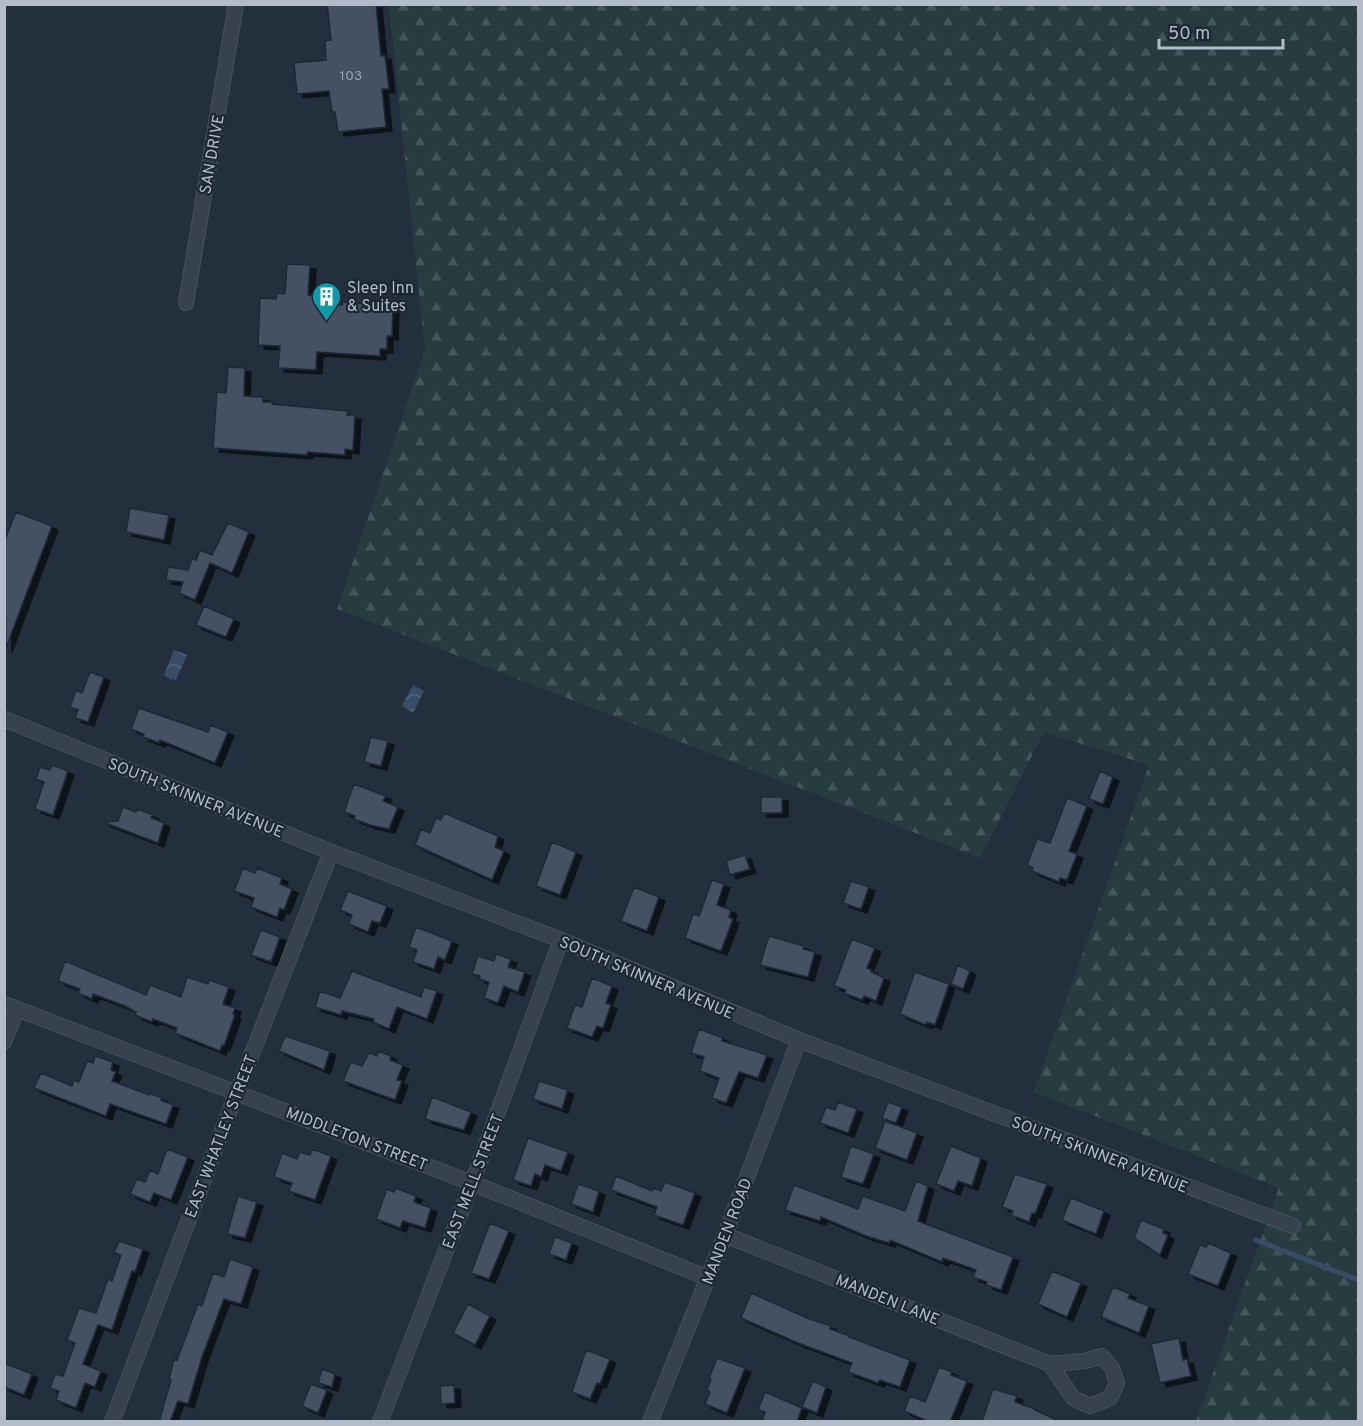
<svg xmlns="http://www.w3.org/2000/svg" width="1363" height="1426" viewBox="0 0 1363 1426" font-family="Overpass,sans-serif">
<style>
.forest{fill:url(#forest-firs)}
.water{fill:url(#water-waves)}
.lines{fill:none;stroke-linecap:round;stroke-linejoin:round}
.stream{stroke:#394c67;stroke-width:5}
.building{fill:#455162;stroke:#1f2835;stroke-width:1.5;filter:url(#shadow)}
.minor-casing{stroke:#565f6c;stroke-width:16}
.minor{stroke:#38414e;stroke-width:15}
.labels{text-anchor:middle;stroke-width:4.5;stroke-linejoin:round;paint-order:stroke}
.number-label{font-size:14px;fill:#98a1af}
.street-label{font-size:16px;fill:#b4bcc9;stroke:#1d2633}
.poi-label{font-size:16px;fill:#b4bcc9;stroke:#1d2633;text-anchor:start}
</style>
<defs>
<pattern id="forest-firs" width="22" height="20" patternUnits="userSpaceOnUse" patternTransform="scale(1.5)"><rect width="22" height="20" fill="#263c3f"/><path d="M5 1l3.5 6h-7zM16 11l3.5 6h-7z" fill="#435659"/></pattern>
<pattern id="water-waves" width="16" height="10" patternUnits="userSpaceOnUse" patternTransform="scale(1.5)"><rect width="16" height="10" fill="#394c67"/><path d="M0 5q4-4 8 0t8 0" fill="none" stroke="#53647b"/></pattern>
<filter id="shadow"><feDropShadow dx="6" dy="4" stdDeviation="0" flood-color="#0009"/></filter>
</defs>
<rect width="100%" height="100%" fill="#242f3e"/>
<path class="forest" d="M 389,5 L 1358,5 L 1358,1421 L 1196,1421 L 1279,1188 L 1034,1092 L 1149,765 L 1044,732 L 980,858 L 337,609 L 425,350 Z"/>
<path class="water" d="M 174,650 L 187,655 L 176,680 L 172,678 L 171,680 L 164,675 Z
M 413,685 L 424,691 L 413,713 L 402,706 Z"/>
<g class="lines">
<path class="stream" d="M 1256,1240 L 1358,1280"/>
</g>
<path class="building" d="M 327,4 L 376,4 L 381,56 L 385,55 L 389,89 L 382,89 L 386,127 L 338,132 L 335,112 L 332,112 L 329,91 L 297,94 L 294,63 L 326,60 L 325,41 L 331,40 Z
M 287,264 L 310,265 L 308,295 L 317,296 L 317,303 L 342,305 L 342,302 L 383,305 L 383,307 L 393,308 L 392,336 L 387,336 L 387,349 L 380,349 L 380,356 L 317,352 L 316,370 L 278,368 L 280,346 L 258,345 L 260,298 L 276,299 L 277,293 L 285,294 Z
M 228,367 L 245,368 L 244,396 L 263,397 L 263,402 L 273,402 L 272,404 L 348,411 L 347,415 L 355,415 L 353,450 L 345,449 L 345,455 L 308,452 L 307,455 L 213,448 L 217,392 L 226,393 Z
M 130,508 L 169,515 L 164,540 L 126,532 Z
M 16,512 L 52,526 L 6,648 L 4,542 Z
M 228,523 L 249,532 L 232,573 L 210,563 L 195,600 L 179,593 L 183,582 L 166,580 L 168,567 L 188,570 L 192,559 L 196,560 L 200,550 L 212,555 Z
M 204,606 L 234,619 L 226,637 L 196,625 Z
M 90,672 L 104,677 L 88,722 L 75,718 L 78,710 L 70,707 L 76,690 L 82,693 Z
M 139,708 L 208,732 L 211,725 L 228,732 L 215,763 L 160,740 L 159,743 L 143,737 L 144,734 L 131,729 Z
M 371,737 L 388,741 L 381,766 L 364,762 Z
M 52,765 L 68,771 L 53,815 L 35,809 L 44,782 L 36,779 L 40,767 L 50,770 Z
M 1100,771 L 1113,777 L 1103,804 L 1089,799 Z
M 354,784 L 386,796 L 383,801 L 398,807 L 389,829 L 370,825 L 354,819 L 355,816 L 344,812 Z
M 761,797 L 782,797 L 782,813 L 761,813 Z
M 1067,798 L 1087,806 L 1069,851 L 1077,854 L 1067,880 L 1060,878 L 1059,882 L 1032,871 L 1033,868 L 1027,865 L 1037,839 L 1050,843 Z
M 123,807 L 136,812 L 137,809 L 153,815 L 151,818 L 164,823 L 158,843 L 103,822 L 118,821 Z
M 444,813 L 498,836 L 495,847 L 504,851 L 492,880 L 415,845 L 421,829 L 430,833 L 436,818 L 441,820 Z
M 552,842 L 576,852 L 560,895 L 536,886 Z
M 745,855 L 750,869 L 730,875 L 726,861 Z
M 243,868 L 255,873 L 257,868 L 282,878 L 280,884 L 292,889 L 284,910 L 280,908 L 277,917 L 251,907 L 254,898 L 234,891 Z
M 712,880 L 724,884 L 717,905 L 731,910 L 729,917 L 733,919 L 721,951 L 685,938 L 693,914 L 699,916 Z
M 851,881 L 869,887 L 861,909 L 843,903 Z
M 634,887 L 659,897 L 647,931 L 621,921 Z
M 348,891 L 387,906 L 380,923 L 372,921 L 368,932 L 349,924 L 352,915 L 340,910 Z
M 416,927 L 452,941 L 445,960 L 438,957 L 434,969 L 413,962 L 417,950 L 409,947 Z
M 261,930 L 280,937 L 271,962 L 251,955 Z
M 769,936 L 804,946 L 803,949 L 815,952 L 808,977 L 760,965 Z
M 852,939 L 875,948 L 867,968 L 872,970 L 871,972 L 884,978 L 876,1001 L 864,996 L 862,1000 L 844,993 L 846,990 L 834,986 Z
M 496,954 L 511,959 L 508,967 L 525,972 L 518,992 L 504,986 L 498,1003 L 484,998 L 489,982 L 479,979 L 480,976 L 472,974 L 478,956 L 494,961 Z
M 65,961 L 146,995 L 150,985 L 181,997 L 187,977 L 208,984 L 209,980 L 229,987 L 223,1004 L 235,1008 L 233,1014 L 235,1015 L 224,1046 L 222,1045 L 220,1051 L 175,1033 L 177,1028 L 153,1019 L 152,1022 L 135,1015 L 136,1012 L 125,1006 L 93,994 L 92,999 L 78,993 L 80,989 L 58,981 Z
M 958,965 L 970,971 L 963,989 L 951,984 Z
M 352,971 L 421,997 L 424,987 L 437,991 L 427,1019 L 397,1007 L 389,1029 L 373,1022 L 374,1019 L 342,1011 L 341,1015 L 315,1007 L 320,991 L 340,998 Z
M 915,972 L 949,984 L 935,1025 L 927,1022 L 926,1025 L 900,1014 Z
M 592,978 L 612,986 L 606,1003 L 611,1005 L 603,1028 L 597,1026 L 592,1037 L 567,1028 L 575,1005 L 582,1007 Z
M 699,1029 L 723,1038 L 722,1041 L 767,1055 L 758,1078 L 739,1072 L 726,1103 L 712,1098 L 719,1078 L 700,1071 L 704,1057 L 691,1053 Z
M 285,1036 L 330,1051 L 324,1070 L 279,1051 Z
M 378,1051 L 391,1056 L 390,1060 L 403,1065 L 397,1080 L 402,1081 L 395,1100 L 343,1081 L 351,1062 L 362,1066 L 369,1053 L 377,1056 Z
M 95,1056 L 113,1062 L 111,1070 L 116,1072 L 112,1081 L 149,1095 L 149,1093 L 162,1098 L 161,1100 L 173,1105 L 166,1124 L 110,1104 L 106,1116 L 34,1088 L 41,1073 L 72,1086 L 74,1080 L 79,1082 L 87,1061 L 93,1063 Z
M 539,1081 L 568,1090 L 562,1109 L 533,1099 Z
M 432,1097 L 471,1112 L 464,1130 L 425,1119 Z
M 838,1102 L 857,1109 L 848,1133 L 820,1123 L 826,1107 L 835,1110 Z
M 888,1102 L 902,1107 L 896,1123 L 882,1118 Z
M 885,1121 L 917,1133 L 907,1160 L 875,1148 Z
M 528,1138 L 568,1152 L 561,1171 L 545,1165 L 541,1177 L 535,1174 L 531,1186 L 513,1180 Z
M 851,1146 L 874,1154 L 863,1184 L 841,1177 Z
M 951,1146 L 981,1158 L 972,1186 L 958,1181 L 954,1191 L 936,1184 Z
M 167,1149 L 188,1157 L 171,1200 L 154,1193 L 150,1202 L 130,1194 L 137,1179 L 145,1182 L 150,1170 L 158,1174 Z
M 312,1149 L 331,1156 L 315,1200 L 289,1191 L 292,1183 L 274,1177 L 282,1153 L 297,1159 L 300,1152 L 310,1155 Z
M 1015,1174 L 1047,1184 L 1035,1214 L 1032,1213 L 1029,1222 L 1011,1215 L 1013,1211 L 1002,1207 Z
M 616,1176 L 652,1191 L 653,1188 L 661,1191 L 665,1182 L 695,1193 L 683,1225 L 654,1215 L 657,1207 L 611,1190 Z
M 916,1181 L 928,1186 L 918,1221 L 1013,1257 L 1001,1290 L 986,1285 L 987,1282 L 973,1277 L 976,1270 L 943,1258 L 942,1262 L 890,1240 L 889,1243 L 866,1236 L 821,1217 L 820,1221 L 785,1210 L 794,1185 L 858,1209 L 863,1196 L 905,1211 Z
M 578,1184 L 599,1191 L 593,1212 L 571,1204 Z
M 396,1188 L 416,1196 L 414,1202 L 431,1208 L 425,1228 L 403,1221 L 400,1228 L 376,1219 L 387,1189 L 394,1192 Z
M 238,1196 L 257,1202 L 245,1238 L 227,1234 Z
M 1071,1198 L 1104,1211 L 1096,1234 L 1062,1220 Z
M 1141,1220 L 1164,1229 L 1163,1233 L 1168,1235 L 1160,1255 L 1134,1238 Z
M 490,1223 L 509,1231 L 489,1279 L 471,1273 Z
M 555,1237 L 572,1243 L 566,1260 L 549,1254 Z
M 119,1241 L 143,1249 L 135,1272 L 132,1271 L 112,1330 L 98,1325 L 83,1364 L 101,1371 L 95,1387 L 85,1383 L 76,1408 L 56,1400 L 59,1391 L 50,1388 L 55,1374 L 63,1376 L 75,1343 L 67,1340 L 79,1308 L 96,1313 L 108,1279 L 112,1281 L 121,1255 L 114,1253 Z
M 1208,1243 L 1231,1253 L 1218,1286 L 1188,1274 L 1200,1245 L 1206,1247 Z
M 230,1259 L 253,1267 L 241,1304 L 224,1299 L 202,1357 L 188,1404 L 178,1401 L 170,1422 L 159,1422 L 171,1380 L 169,1379 L 174,1359 L 177,1360 L 198,1304 L 202,1306 L 213,1273 L 224,1277 Z
M 1052,1271 L 1081,1283 L 1067,1317 L 1038,1304 Z
M 1113,1287 L 1130,1294 L 1128,1298 L 1149,1306 L 1139,1333 L 1101,1317 Z
M 751,1293 L 807,1318 L 831,1326 L 830,1329 L 850,1336 L 849,1337 L 910,1360 L 900,1387 L 880,1380 L 878,1383 L 848,1372 L 852,1363 L 798,1343 L 741,1318 Z
M 468,1304 L 490,1316 L 475,1345 L 453,1333 Z
M 1179,1338 L 1183,1360 L 1187,1359 L 1191,1376 L 1160,1383 L 1151,1344 Z
M 586,1350 L 610,1359 L 600,1384 L 597,1383 L 590,1399 L 572,1392 Z
M 717,1358 L 745,1368 L 727,1413 L 705,1404 L 710,1392 L 707,1390 L 711,1379 L 709,1378 Z
M 4,1363 L 32,1374 L 24,1395 L 4,1387 Z
M 939,1367 L 952,1372 L 951,1375 L 967,1381 L 950,1422 L 930,1422 L 904,1411 L 910,1396 L 925,1402 Z
M 322,1369 L 335,1374 L 332,1387 L 318,1383 Z
M 813,1381 L 826,1387 L 817,1413 L 802,1407 Z
M 311,1384 L 327,1390 L 318,1413 L 302,1406 Z
M 454,1385 L 455,1403 L 441,1404 L 440,1386 Z
M 993,1389 L 1017,1396 L 1015,1402 L 1035,1409 L 1035,1410 L 1061,1422 L 982,1422 Z
M 765,1392 L 802,1408 L 797,1422 L 762,1422 L 765,1412 L 758,1410 Z"/>
<g class="lines">
<defs>
<path id="minor" d="M 186,303 L 236,4
M 4,719 L 331,852 L 561,940 L 799,1040 L 1293,1226
M 4,1004 L 472,1183 L 708,1278
M 4,1042 L 17,1009
M 725,1235 L 1050,1364 L 1085,1361 L 1102,1356 L 1112,1368 L 1117,1383 L 1110,1398 L 1090,1406 L 1073,1398 L 1050,1364
M 112,1422 L 237,1092 L 331,852
M 380,1422 L 472,1183 L 561,940
M 650,1422 L 725,1235 L 799,1040"/>
</defs>
<use href="#minor" class="minor-casing"/>
<use href="#minor" class="minor"/>
</g>
<defs>
<symbol id="building-pin" viewBox="-11 -11 22 30"><path d="M0 17L-7.5 6A9.5 9.5 0 1 1 7.5 6Z" fill="#0f9aa8" stroke="#1d2633"/><path d="M-4-6H4V6H1V3H-1V6H-4ZM-2.5-4.3h1.7v1.8h-1.7ZM.8-4.3h1.7v1.8H.8ZM-2.5-1h1.7V.8h-1.7ZM.8-1h1.7V.8H.8Z" fill="#fff"/></symbol>
</defs>
<g fill-rule="evenodd">
<use href="#building-pin" x="310" y="280" width="33" height="45"/>
</g>
<g class="labels">
<g class="number-label">
<text x="351" y="80">103</text>
</g>
<g class="street-label">
<text transform="translate(211 154) rotate(-80)" y="6">SAN DRIVE</text>
<text transform="translate(196 797) rotate(22)" y="6">SOUTH SKINNER AVENUE</text>
<text transform="translate(647 977) rotate(23)" y="6">SOUTH SKINNER AVENUE</text>
<text transform="translate(220 1136) rotate(-69)" y="6">EAST WHATLEY STREET</text>
<text transform="translate(357 1138) rotate(21)" y="6">MIDDLETON STREET</text>
<text transform="translate(1100 1154) rotate(21)" y="6">SOUTH SKINNER AVENUE</text>
<text transform="translate(472 1181) rotate(-69)" y="6">EAST MELL STREET</text>
<text transform="translate(726 1231) rotate(-69)" y="6">MANDEN ROAD</text>
<text transform="translate(888 1299) rotate(22)" y="6">MANDEN LANE</text>
</g>
<g class="poi-label">
<text x="347" y="293">Sleep Inn<tspan x="347" dy="18">&amp; Suites</tspan></text>
</g>
</g>
<rect width="1363" height="1426" fill="none" stroke="#b4bcc9" stroke-width="12"/>
<path d="M1159 39v9h124v-9" fill="none" stroke="#b4bcc9" stroke-width="3"/>
<text x="1168" y="39" font-size="18" fill="#b4bcc9" stroke="#1d2633" stroke-width="4.5" paint-order="stroke">50 m</text>
</svg>
